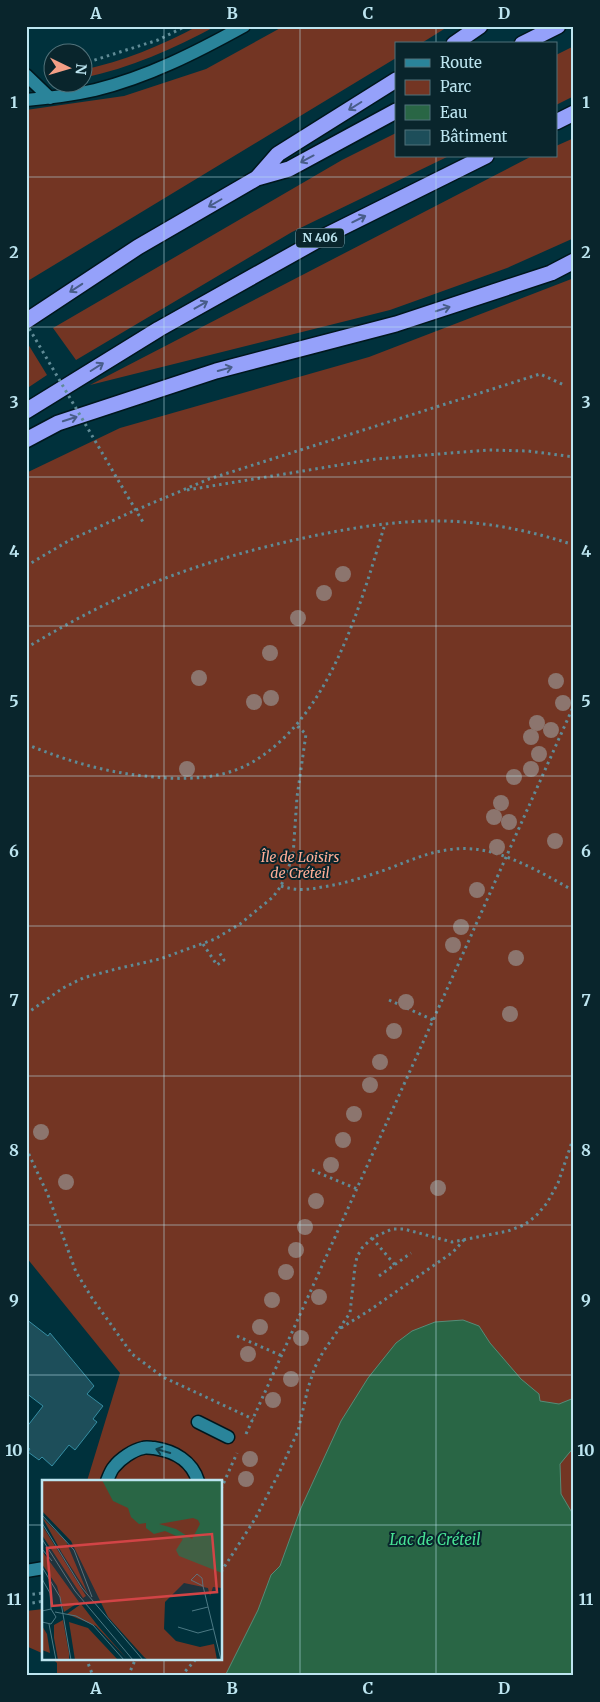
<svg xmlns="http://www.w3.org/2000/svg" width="600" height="1702" viewBox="0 0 600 1702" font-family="Merriweather,serif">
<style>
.green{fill:#733523}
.water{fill:#296645;stroke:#558c78}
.building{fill:#1d4e5a;stroke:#358da3}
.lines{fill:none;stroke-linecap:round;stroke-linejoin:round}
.minor-casing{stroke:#00171d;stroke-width:15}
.highway-casing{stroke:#00171d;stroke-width:18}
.path{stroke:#5f8b96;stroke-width:3;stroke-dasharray:2.5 4;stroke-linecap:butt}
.minor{stroke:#2a849a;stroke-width:12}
.highway{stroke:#95a1fa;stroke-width:15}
.path-bridge{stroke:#5f8b96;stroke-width:3;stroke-dasharray:2.5 4;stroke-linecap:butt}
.tree{fill:#8c756e}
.oneway{stroke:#485d89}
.oneway2{stroke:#113d48}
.grid{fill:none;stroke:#bde5f0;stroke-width:1;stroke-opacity:0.55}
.labels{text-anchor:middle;stroke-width:4;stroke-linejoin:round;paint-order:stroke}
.shield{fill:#09252c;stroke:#87abb5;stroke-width:1}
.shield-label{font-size:12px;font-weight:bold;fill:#bde5f0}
.park-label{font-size:14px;font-style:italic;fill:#ffad96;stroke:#09252c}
.water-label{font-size:15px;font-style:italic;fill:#47e294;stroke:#09252c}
.inset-road{fill:none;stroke:#4c7984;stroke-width:1}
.view{fill:#d24446;fill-opacity:0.15;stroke:#d24446;stroke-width:2.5}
.inset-edge{fill:none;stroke:#bde5f0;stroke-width:2.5}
.neatline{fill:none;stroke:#bde5f0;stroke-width:2}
.grid-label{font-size:16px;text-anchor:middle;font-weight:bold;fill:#bde5f0}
</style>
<rect width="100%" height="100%" fill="#00313c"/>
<path class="green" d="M 198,26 L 216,26 C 173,49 130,68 83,78 L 83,70 C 123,61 161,46 198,26 Z
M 284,26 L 449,26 L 420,44 L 396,44 L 396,58 L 26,282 L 26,110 L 124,96 L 206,69 Z
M 574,46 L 574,96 L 556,105 L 556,55 Z
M 396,133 L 396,156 L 449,156 L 292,232 L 76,360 L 53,328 L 342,160 Z
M 574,138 L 574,238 L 507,268 L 390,310 L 90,385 L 532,156 L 556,156 L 556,146 Z
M 574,278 L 574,1676 L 57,1676 L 57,1663 L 52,1658 L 221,1658 L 221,1481 L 87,1481 L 120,1373 L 26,1257 L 26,473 L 120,428 L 369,357 Z
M 28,344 L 47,375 L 26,389 L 26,345 Z
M 44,1609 L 44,1654 L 26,1646 L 26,1611 Z"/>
<path class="water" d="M 463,1320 L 479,1326 L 490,1343 L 521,1379 L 539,1394 L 540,1401 L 559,1404 L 574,1398 L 574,1447 L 560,1464 L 561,1494 L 574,1516 L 574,1676 L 225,1676 L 258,1610 L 271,1575 L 280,1566 L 301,1508 L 341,1421 L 368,1378 L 396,1343 L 412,1331 L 435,1322 Z"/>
<path class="building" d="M 26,1319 L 48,1336 L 50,1333 L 94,1386 L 87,1394 L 103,1406 L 93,1419 L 97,1422 L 75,1450 L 69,1445 L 52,1466 L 42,1457 L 39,1460 L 28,1452 L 30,1449 L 26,1445 L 26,1428 L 43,1406 L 26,1393 Z"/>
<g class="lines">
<defs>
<path id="minor" d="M 26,75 L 50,98
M 26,100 C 49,98 73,95 95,90 C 148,77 197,52 244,26
M 198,1422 L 228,1437
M 107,1481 C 109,1476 111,1470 114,1467 C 120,1459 133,1450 143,1448 C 146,1447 151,1448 154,1448 C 174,1451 192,1461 198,1481
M 26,1571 L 44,1568"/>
<path id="highway" d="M 454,44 L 480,26
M 522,44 L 558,26
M 556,122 L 574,113
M 257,178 L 278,154 L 396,80
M 26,321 L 138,247 L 257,178 L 289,169 L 396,111
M 26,411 L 159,329 L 325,236 L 486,156
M 26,440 L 58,423 L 216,371 L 396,324 L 551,273 L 574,261"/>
</defs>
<use href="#minor" class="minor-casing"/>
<use href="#highway" class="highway-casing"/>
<path class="path" d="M 82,64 L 158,40 L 186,26
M 187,490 L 376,459 L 489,450 L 528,451 L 574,457
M 128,497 L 143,522
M 26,566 L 70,540 L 136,510 L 209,479 L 540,374 L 564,385
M 26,648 C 71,621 122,594 171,576 C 217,559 265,546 313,536 C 356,527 401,520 444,521 C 488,522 532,531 574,545
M 26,744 C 69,762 108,773 154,777 C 185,780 220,779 247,765 C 329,722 360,606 385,524
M 281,886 C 296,891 308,890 322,887 C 344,884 364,877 385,870 C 414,859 441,846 473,849 C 505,851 546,875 574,891
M 203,944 L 217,965 L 224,960 L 219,952
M 389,1000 L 433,1020
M 26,1014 L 63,988 L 83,978 L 116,969 L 160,959 L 215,939 L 240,924 L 273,897 L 281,886 L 293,856 L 297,797 L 306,734 L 297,726
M 26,1148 L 48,1195 L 76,1272 L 92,1298 L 132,1354 L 163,1377 L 253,1419
M 312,1170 L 357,1189
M 372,1238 L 395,1265
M 379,1276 L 411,1253
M 341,1328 L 370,1310 L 453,1252 L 464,1240
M 237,1336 L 282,1356
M 246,1434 L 457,967 L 574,705
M 221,1489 L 237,1453
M 221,1572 L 255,1519 L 279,1473 L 298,1431 L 308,1388 L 315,1367 L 323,1352 L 350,1313 L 355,1266 L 357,1257 L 362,1248 L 372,1238 L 392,1229 L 404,1229 L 452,1242 L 508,1231 L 524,1225 L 536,1216 L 547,1203 L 558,1183 L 574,1136
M 26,1595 L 44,1593
M 26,1604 L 44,1601
M 86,1658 L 93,1676
M 128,1676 L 136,1658
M 181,1676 L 197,1658"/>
<use href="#minor" class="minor"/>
<use href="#highway" class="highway"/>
<path class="path-bridge" d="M 26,323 L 128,497"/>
</g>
<g class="tree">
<circle cx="343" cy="574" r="8"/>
<circle cx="324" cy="593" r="8"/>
<circle cx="298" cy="618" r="8"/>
<circle cx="270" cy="653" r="8"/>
<circle cx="199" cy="678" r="8"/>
<circle cx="556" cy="681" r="8"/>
<circle cx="271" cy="698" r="8"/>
<circle cx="254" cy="702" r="8"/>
<circle cx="563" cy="703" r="8"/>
<circle cx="537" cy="723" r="8"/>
<circle cx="551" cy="730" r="8"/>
<circle cx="531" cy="737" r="8"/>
<circle cx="539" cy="754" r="8"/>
<circle cx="187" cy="769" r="8"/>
<circle cx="531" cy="769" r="8"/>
<circle cx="514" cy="777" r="8"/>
<circle cx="501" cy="803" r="8"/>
<circle cx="494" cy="817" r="8"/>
<circle cx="509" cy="822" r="8"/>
<circle cx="555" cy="841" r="8"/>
<circle cx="497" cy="847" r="8"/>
<circle cx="477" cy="890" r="8"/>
<circle cx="461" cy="927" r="8"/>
<circle cx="453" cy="945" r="8"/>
<circle cx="516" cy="958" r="8"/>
<circle cx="406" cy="1002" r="8"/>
<circle cx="510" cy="1014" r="8"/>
<circle cx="394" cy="1031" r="8"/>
<circle cx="380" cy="1062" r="8"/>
<circle cx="370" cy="1085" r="8"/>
<circle cx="354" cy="1114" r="8"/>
<circle cx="41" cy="1132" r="8"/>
<circle cx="343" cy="1140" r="8"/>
<circle cx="331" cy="1165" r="8"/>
<circle cx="66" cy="1182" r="8"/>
<circle cx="438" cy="1188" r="8"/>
<circle cx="316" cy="1201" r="8"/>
<circle cx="305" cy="1227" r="8"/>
<circle cx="296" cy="1250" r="8"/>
<circle cx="286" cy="1272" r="8"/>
<circle cx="319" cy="1297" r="8"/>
<circle cx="272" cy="1300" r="8"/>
<circle cx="260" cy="1327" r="8"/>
<circle cx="301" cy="1338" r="8"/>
<circle cx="248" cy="1354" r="8"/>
<circle cx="291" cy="1379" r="8"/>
<circle cx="273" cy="1400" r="8"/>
<circle cx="250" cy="1459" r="8"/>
<circle cx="246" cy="1479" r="8"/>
</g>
<defs><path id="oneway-shaft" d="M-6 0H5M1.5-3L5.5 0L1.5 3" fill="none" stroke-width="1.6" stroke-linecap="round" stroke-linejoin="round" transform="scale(1.25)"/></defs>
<g class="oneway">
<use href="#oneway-shaft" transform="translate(355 106) rotate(148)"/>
<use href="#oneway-shaft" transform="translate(307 159) rotate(152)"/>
<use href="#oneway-shaft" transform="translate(215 203) rotate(150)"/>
<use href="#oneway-shaft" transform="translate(359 219) rotate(-26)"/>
<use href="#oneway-shaft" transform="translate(76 288) rotate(147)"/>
<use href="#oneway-shaft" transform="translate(201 305) rotate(-29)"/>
<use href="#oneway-shaft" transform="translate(443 309) rotate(-18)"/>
<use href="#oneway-shaft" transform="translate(97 367) rotate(-32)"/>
<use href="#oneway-shaft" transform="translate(225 369) rotate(-15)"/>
<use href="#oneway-shaft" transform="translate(70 419) rotate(-18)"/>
</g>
<use class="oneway2" href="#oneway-shaft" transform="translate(163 1451) rotate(-164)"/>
<path class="grid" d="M 164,26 L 164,1481M 300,26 L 300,1676M 436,26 L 436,44M 436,156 L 436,1676M 26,177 L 574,177M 26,327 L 574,327M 26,477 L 574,477M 26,626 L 574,626M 26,776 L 574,776M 26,926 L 574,926M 26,1076 L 574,1076M 26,1225 L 574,1225M 26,1375 L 574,1375M 26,1525 L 44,1525M 221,1525 L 574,1525M 164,1658 L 164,1676"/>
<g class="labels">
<rect class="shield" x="296" y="228.5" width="48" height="19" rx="4"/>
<g class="shield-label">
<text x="320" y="242">N 406</text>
</g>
<g class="park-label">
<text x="300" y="862">Île de Loisirs<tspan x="300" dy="16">de Créteil</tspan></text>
</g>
<g class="water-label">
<text x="435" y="1545">Lac de Créteil</text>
</g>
</g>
<g transform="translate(42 1480)">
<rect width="180" height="180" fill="#00313c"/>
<path d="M 0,0 L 180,0 L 180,108 L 171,107 L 168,116 L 166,108 L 142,103 L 123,122 L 122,149 L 134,161 L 158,167 L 172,164 L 175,180 L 106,180 L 102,177 L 66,137 L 29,61 L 0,31 ZM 0,37 L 24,61 L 46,114 L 20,73 ZM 0,45 L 44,116 L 41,118 L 0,55 ZM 0,71 L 37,122 L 22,132 L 15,106 L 0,84 ZM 39,124 L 56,146 L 86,180 L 54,146 L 25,134 ZM 21,140 L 27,173 L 27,180 L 16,180 L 12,158 L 12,145 ZM 27,142 L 46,148 L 76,180 L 33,180 ZM 0,146 L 5,154 L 8,173 L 0,170 Z" fill="#733523"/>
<path d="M 60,0 L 180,0 L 180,93 L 137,76 L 134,70 L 141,59 L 123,51 L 112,54 L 104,48 L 104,43 L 97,44 L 89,37 L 86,28 L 71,21 ZM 151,38 L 156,40 L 158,44 L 150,59 L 134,49 L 117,44 Z" fill="#296645" fill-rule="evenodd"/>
<path class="inset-road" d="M 0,35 L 32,70 L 50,117M 0,43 L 40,108 L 101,180M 0,59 L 33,111 L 91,180M 0,69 L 10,81M 0,87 L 18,117 L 29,180M 155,94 L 160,98 L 161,106 L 149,100 ZM 0,99 L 8,113 L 9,129M 161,106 L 179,180M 0,131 L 9,129 L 14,137 L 9,144 L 0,142M 150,131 L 166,127M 13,132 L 34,136 L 51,145 L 82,180M 7,144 L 14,180M 136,147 L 156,153 L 171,149"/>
<path class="view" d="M 170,54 L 175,112 L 10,126 L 5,68 Z"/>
<rect width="180" height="180" class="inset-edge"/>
</g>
<rect width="600" height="1702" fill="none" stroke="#09252c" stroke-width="55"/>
<rect x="395" y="42" width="162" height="115" fill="#09252c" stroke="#51727a"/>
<rect x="405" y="59" width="25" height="8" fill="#2a849a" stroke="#51727a"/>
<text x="440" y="68" font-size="15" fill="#bde5f0">Route</text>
<rect x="405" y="80" width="25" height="15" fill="#733523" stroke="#51727a"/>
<text x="440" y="92" font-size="15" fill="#bde5f0">Parc</text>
<rect x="405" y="105" width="25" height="15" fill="#296645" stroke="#51727a"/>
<text x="440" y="118" font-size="15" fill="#bde5f0">Eau</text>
<rect x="405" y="130" width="25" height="15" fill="#1d4e5a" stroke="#51727a"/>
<text x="440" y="142" font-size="15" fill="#bde5f0">Bâtiment</text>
<g transform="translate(68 68) rotate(95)"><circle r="24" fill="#09252c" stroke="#51727a"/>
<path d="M0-4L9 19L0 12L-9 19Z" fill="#f39f86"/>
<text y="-8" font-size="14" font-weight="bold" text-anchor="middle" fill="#bde5f0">N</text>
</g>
<rect x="28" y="28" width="544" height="1646" class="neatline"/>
<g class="grid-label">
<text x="96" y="19">A</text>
<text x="232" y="19">B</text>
<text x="368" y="19">C</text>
<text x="504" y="19">D</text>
<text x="14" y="108">1</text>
<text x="586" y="108">1</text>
<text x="14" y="258">2</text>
<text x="586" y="258">2</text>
<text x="14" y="408">3</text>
<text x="586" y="408">3</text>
<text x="14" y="557">4</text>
<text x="586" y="557">4</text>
<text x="14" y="707">5</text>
<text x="586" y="707">5</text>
<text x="14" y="857">6</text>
<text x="586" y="857">6</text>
<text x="14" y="1006">7</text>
<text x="586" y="1006">7</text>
<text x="14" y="1156">8</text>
<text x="586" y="1156">8</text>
<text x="14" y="1306">9</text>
<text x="586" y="1306">9</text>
<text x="14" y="1456">10</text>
<text x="586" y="1456">10</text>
<text x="14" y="1605">11</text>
<text x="586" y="1605">11</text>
<text x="96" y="1694">A</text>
<text x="232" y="1694">B</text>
<text x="368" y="1694">C</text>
<text x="504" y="1694">D</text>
</g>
</svg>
